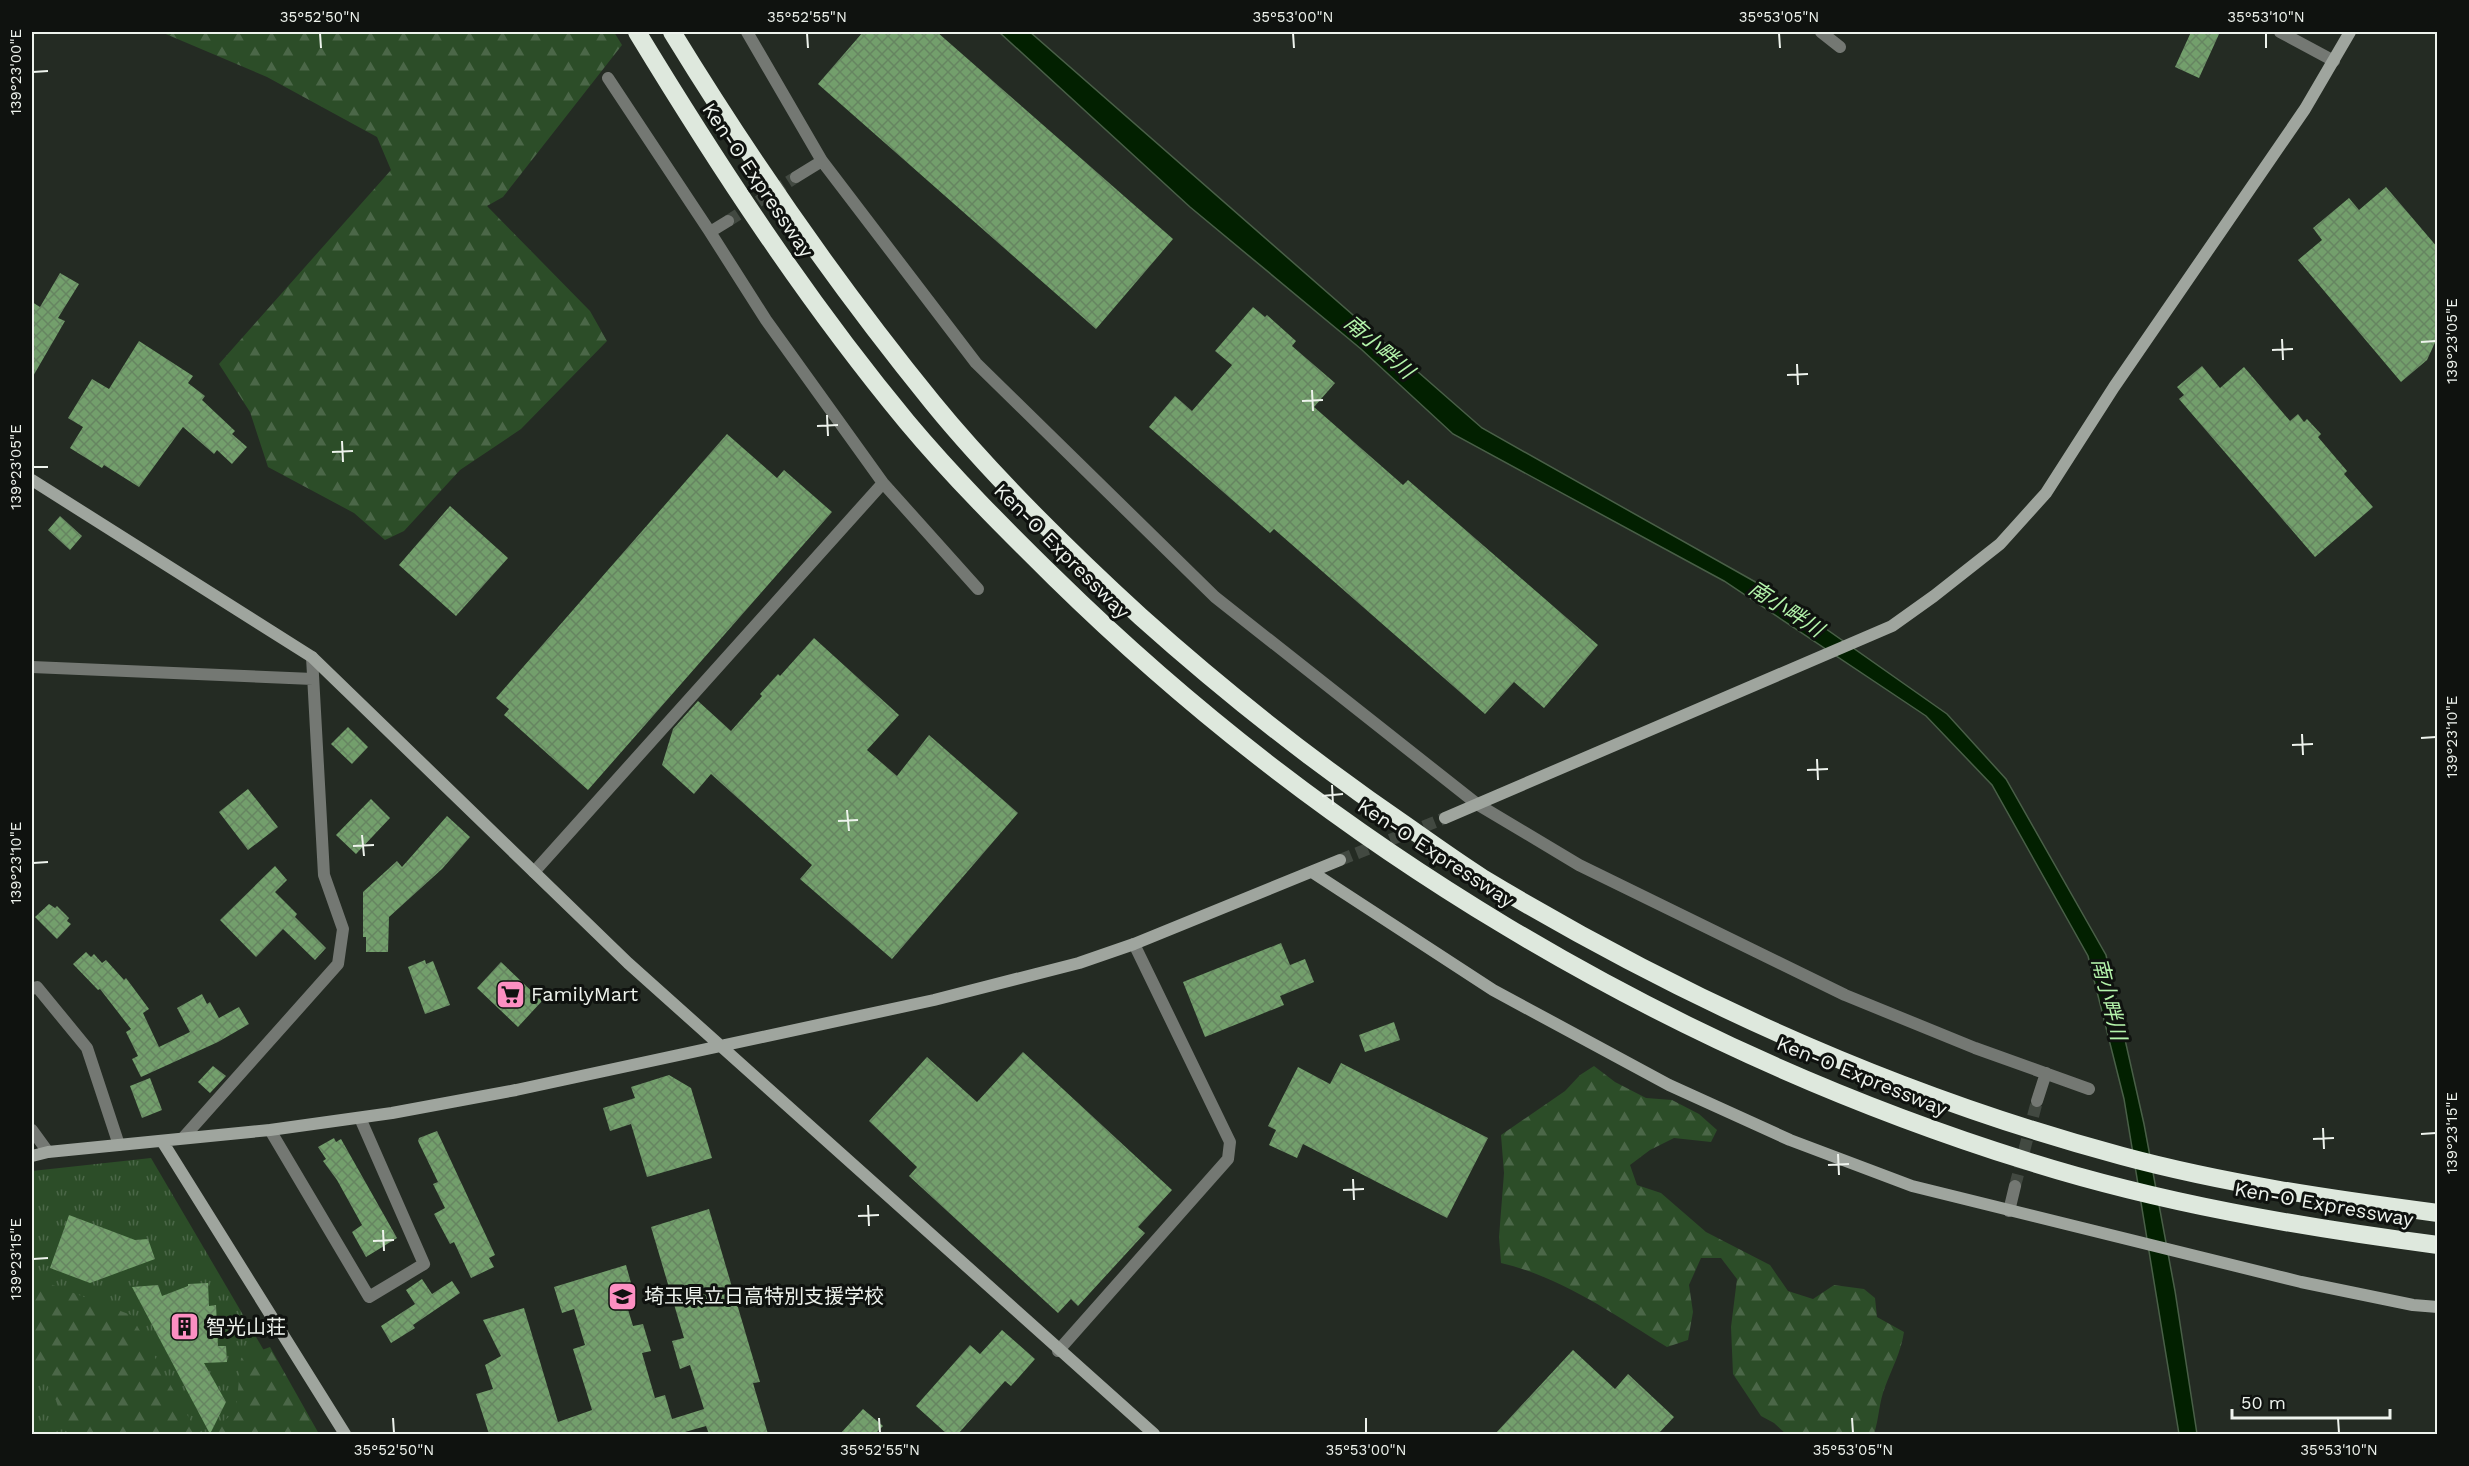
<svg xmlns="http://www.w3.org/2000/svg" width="2469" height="1466" viewBox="0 0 2469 1466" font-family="'Work Sans','Noto Sans JP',sans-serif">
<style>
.grass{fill:url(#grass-tufts)}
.forest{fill:url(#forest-firs)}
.water{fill:#022000;stroke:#495f47;stroke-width:1.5}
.building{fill:url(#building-cross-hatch)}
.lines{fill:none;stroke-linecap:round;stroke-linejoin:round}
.street-tunnel{stroke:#424941;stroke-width:12;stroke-dasharray:12 6;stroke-linecap:butt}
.secondary-tunnel{stroke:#424941;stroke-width:12;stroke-dasharray:12 6;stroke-linecap:butt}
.street{stroke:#747873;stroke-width:12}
.secondary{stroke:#9fa59e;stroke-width:12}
.highway{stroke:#dee8dd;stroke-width:18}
.ticks{fill:none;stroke:#eef3ed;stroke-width:2}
.labels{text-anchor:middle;stroke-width:6;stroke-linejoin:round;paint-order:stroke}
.street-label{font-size:20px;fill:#eef3ed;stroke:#0f120f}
.poi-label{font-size:20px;fill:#eef3ed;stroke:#0f120f;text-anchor:start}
.water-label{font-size:21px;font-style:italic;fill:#b4f4ab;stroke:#0f120f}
.neatline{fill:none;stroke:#eef3ed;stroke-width:2}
.ticks-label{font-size:15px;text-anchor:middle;fill:#eef3ed}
</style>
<defs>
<pattern id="grass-tufts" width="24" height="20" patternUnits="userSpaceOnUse" patternTransform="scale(1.5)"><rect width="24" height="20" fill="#2c4d28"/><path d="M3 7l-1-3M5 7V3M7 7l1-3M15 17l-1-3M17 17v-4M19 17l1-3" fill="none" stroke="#4b6748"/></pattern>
<pattern id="forest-firs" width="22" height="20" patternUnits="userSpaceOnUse" patternTransform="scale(1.5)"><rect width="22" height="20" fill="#2c4d28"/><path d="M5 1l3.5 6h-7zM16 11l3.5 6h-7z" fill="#4b6748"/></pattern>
<pattern id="building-cross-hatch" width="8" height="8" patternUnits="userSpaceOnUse" patternTransform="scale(1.5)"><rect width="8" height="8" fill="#739f6c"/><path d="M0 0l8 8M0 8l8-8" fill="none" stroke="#668561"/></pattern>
</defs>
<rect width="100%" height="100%" fill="#242b23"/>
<path class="grass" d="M 151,1158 L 313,1434 L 32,1434 L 32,1171 Z"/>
<path class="forest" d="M 161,32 L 614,32 L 622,45 L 503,197 L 487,206 L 590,311 L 607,341 L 521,429 L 460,470 L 404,531 L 385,540 L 354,513 L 268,467 L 250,412 L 219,364 L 391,170 L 377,137 L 267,77 Z
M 1594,1066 L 1615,1082 L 1646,1098 L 1672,1100 L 1699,1114 L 1717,1130 L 1711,1142 L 1674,1138 L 1650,1150 L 1630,1165 L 1637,1185 L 1661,1193 L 1706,1232 L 1770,1265 L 1788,1291 L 1813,1299 L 1834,1285 L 1864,1289 L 1875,1298 L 1877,1317 L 1904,1332 C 1901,1352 1892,1368 1885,1387 C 1879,1402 1879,1419 1874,1434 L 1786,1434 L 1774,1423 L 1761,1416 L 1733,1374 L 1731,1327 L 1737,1279 L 1721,1258 L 1701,1258 L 1689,1285 L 1693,1312 L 1688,1340 L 1667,1347 C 1614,1315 1562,1277 1501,1263 L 1499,1237 L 1504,1173 L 1501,1135 L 1565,1091 L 1580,1075 Z
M 32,1277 L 131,1315 L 198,1434 L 75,1434 L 49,1388 L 32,1364 Z
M 270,1347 L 319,1434 L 208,1434 L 236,1411 L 241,1358 Z"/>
<path class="water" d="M 999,32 L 1030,32 L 1482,428 L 1775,593 L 1947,714 L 2006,779 L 2106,955 L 2144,1124 L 2175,1291 L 2197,1434 L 2179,1434 L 2124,1099 L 2088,956 L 1992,785 L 1926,716 L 1724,581 L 1453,434 L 1361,349 L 1190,207 Z"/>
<path class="building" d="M 863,32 L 937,32 L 1173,239 L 1096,329 L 818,84 Z
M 2191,32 L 2220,32 L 2199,78 L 2175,67 Z
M 2386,187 L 2438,248 L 2438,336 L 2427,360 L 2401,382 L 2298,260 L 2322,240 L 2313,228 L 2349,198 L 2359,210 Z
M 60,273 L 79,284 L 58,318 L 65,321 L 32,378 L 32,302 L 40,307 Z
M 1253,307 L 1265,317 L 1267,315 L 1296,341 L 1292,346 L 1335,383 L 1314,407 L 1403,485 L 1408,480 L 1598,645 L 1544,708 L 1514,682 L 1485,714 L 1274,529 L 1270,533 L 1149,427 L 1175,396 L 1192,411 L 1232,365 L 1215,351 Z
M 139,341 L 193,376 L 188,383 L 205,396 L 202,400 L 235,431 L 232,434 L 247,447 L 232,464 L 217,450 L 214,454 L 183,427 L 139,487 L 104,465 L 102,468 L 70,448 L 83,427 L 68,418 L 92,379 L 109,389 Z
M 2202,366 L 2220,388 L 2244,367 L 2290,421 L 2298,414 L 2304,422 L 2307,419 L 2321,434 L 2318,437 L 2347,471 L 2344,474 L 2373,507 L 2315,557 L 2179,399 L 2184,395 L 2177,387 Z
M 727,434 L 777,478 L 784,470 L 832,512 L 588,790 L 504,715 L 509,709 L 496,698 Z
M 450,506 L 508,558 L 456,616 L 399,565 Z
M 60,516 L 82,536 L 70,550 L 48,530 Z
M 814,638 L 899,715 L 867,750 L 897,776 L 929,735 L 1018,813 L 892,959 L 800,879 L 812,865 L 711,774 L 694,794 L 662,765 L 673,729 L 698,701 L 731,731 L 762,696 L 760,694 L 778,674 L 780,676 Z
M 348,727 L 368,747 L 352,764 L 331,744 Z
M 248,789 L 278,827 L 248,850 L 219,812 Z
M 371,799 L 390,818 L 356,854 L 336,835 Z
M 447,816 L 470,837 L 442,869 L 389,917 L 388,952 L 366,952 L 366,937 L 363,937 L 363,892 L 397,861 L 402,867 Z
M 275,866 L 287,880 L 275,892 L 297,914 L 295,917 L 326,948 L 315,960 L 283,929 L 256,957 L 220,920 Z
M 49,904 L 55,908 L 57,906 L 69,918 L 67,921 L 71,924 L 57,939 L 35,917 Z
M 1281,943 L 1290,965 L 1305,959 L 1314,982 L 1280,996 L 1284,1005 L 1205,1037 L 1183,982 Z
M 86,952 L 91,957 L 94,954 L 102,963 L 106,960 L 124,980 L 126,978 L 149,1009 L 143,1013 L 159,1047 L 190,1032 L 177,1008 L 202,994 L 207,1004 L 210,1002 L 219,1018 L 239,1007 L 249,1024 L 218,1042 L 141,1077 L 132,1059 L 138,1056 L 126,1032 L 131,1029 L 100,989 L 98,990 L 73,964 Z
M 425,960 L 426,964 L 433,961 L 450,1005 L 425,1014 L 408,967 Z
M 501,962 L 542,1001 L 518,1027 L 477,988 Z
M 1394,1022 L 1400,1040 L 1365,1052 L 1359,1035 Z
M 1023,1052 L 1172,1190 L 1138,1227 L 1145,1233 L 1078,1306 L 1071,1299 L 1058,1313 L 909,1176 L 917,1167 L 869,1121 L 927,1057 L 977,1102 Z
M 1341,1063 L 1488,1138 L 1447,1218 L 1303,1144 L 1297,1158 L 1269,1145 L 1276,1130 L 1268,1126 L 1298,1067 L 1330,1084 Z
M 213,1066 L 226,1076 L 210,1093 L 198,1082 Z
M 669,1075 L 691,1088 L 712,1158 L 647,1177 L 631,1124 L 610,1131 L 603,1108 L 635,1098 L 631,1087 Z
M 150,1078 L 162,1110 L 142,1118 L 130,1086 Z
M 437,1131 L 495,1255 L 489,1258 L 494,1267 L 471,1278 L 454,1242 L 450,1244 L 434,1214 L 445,1208 L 433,1184 L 438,1182 L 418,1141 L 419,1138 Z
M 334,1138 L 336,1142 L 341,1139 L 397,1238 L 366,1257 L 352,1232 L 362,1225 L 337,1180 L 323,1161 L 326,1159 L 318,1147 Z
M 709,1209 L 760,1382 L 753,1383 L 768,1434 L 709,1434 L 706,1426 L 678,1434 L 489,1434 L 476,1394 L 493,1389 L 485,1365 L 501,1356 L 483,1320 L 524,1308 L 558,1422 L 592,1410 L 573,1349 L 585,1345 L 574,1309 L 562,1313 L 554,1287 L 626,1265 L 633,1290 L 623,1293 L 633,1326 L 643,1324 L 651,1351 L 642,1353 L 655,1398 L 665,1395 L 672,1419 L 704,1409 L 690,1365 L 680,1369 L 672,1341 L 684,1338 L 651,1227 Z
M 69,1215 L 135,1240 L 148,1239 L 155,1259 L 90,1283 L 50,1268 Z
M 422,1279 L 432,1294 L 452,1281 L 460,1293 L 413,1325 L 415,1328 L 391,1343 L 381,1326 L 415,1304 L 406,1290 Z
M 208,1283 L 209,1306 L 216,1305 L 218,1346 L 226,1346 L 227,1362 L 204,1363 L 226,1402 L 210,1434 L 132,1287 L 158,1285 L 162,1296 L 188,1286 L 188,1284 Z
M 1002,1330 L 1035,1359 L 1011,1386 L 1005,1381 L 958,1434 L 947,1434 L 916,1406 L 970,1345 L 980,1354 Z
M 1573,1350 L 1615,1389 L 1628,1374 L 1674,1417 L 1658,1434 L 1495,1434 Z
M 863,1409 L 883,1426 L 875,1434 L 840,1434 Z"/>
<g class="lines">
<path class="street-tunnel" d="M 728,221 L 796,177
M 2015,1186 L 2037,1101"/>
<path class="secondary-tunnel" d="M 1340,860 L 1445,818"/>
<path class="street" d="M 747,32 L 822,161 L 976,363 L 1215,597 L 1477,804 L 1579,865 L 1845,995 L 1975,1048 L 2089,1089
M 1821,32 L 1840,47
M 2280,32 L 2334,61
M 608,78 L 710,232
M 796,177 L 822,161
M 728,221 L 710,232 L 766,320 L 883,483 L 978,589
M 32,667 L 313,679
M 534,872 L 883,483
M 32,989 L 37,987 L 87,1048 L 119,1145
M 2037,1101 L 2046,1073
M 32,1130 L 48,1152
M 270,1130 L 369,1297 L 424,1264 L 360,1118
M 183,1138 L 338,964 L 343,929 L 324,875 L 312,657
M 2009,1211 L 2015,1186
M 1058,1351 L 1228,1159 L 1230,1142 L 1134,944"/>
<path class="secondary" d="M 32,480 L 312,657 L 628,963 L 1154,1434
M 1445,818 L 1892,626 L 1934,596 L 2000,544 L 2046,493 L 2114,387 L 2305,109 L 2350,32
M 1312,872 L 1493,990 L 1669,1085 L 1790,1140 L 1912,1186 L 2301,1282 L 2413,1305 L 2438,1307
M 162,1141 L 345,1434
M 32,1156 L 48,1152 L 270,1130 L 392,1113 L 516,1090 L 934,1000 L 1079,963 L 1134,944 L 1340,860"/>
<path class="highway" d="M 637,32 C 719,167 806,300 907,422 C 953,477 1004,528 1055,578 C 1326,844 1665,1048 2027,1161 C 2160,1203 2300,1227 2438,1245
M 672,32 C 751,161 837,285 933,403 C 995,479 1068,550 1141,617 C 1227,694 1316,764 1411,829 C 1435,846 1459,863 1484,879 C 1682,998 1898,1096 2122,1156 C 2226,1184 2331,1199 2438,1213"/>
</g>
<path class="ticks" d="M 320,33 L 321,48M 807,33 L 808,48M 1293,33 L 1294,48M 1779,33 L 1780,48M 2266,33 L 2266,48M 33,72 L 48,71M 2282,339 L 2283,360M 2421,342 L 2436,341M 2272,350 L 2293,349M 1797,364 L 1798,385M 1787,375 L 1808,374M 1312,390 L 1313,411M 1302,401 L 1323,400M 827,415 L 828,436M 817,426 L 838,425M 342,441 L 343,462M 332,452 L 353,451M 33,467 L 48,467M 2302,734 L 2303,755M 2421,738 L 2436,737M 2292,745 L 2313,744M 1817,759 L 1818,780M 1807,770 L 1828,769M 1332,785 L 1333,805M 1322,796 L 1343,794M 847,810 L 849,831M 838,821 L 858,820M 362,835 L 364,856M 353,846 L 374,845M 33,863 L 48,862M 2323,1128 L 2324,1149M 2421,1134 L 2436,1133M 2313,1139 L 2334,1138M 1838,1154 L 1839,1175M 1828,1165 L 1849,1164M 1353,1179 L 1354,1200M 1343,1190 L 1364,1189M 868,1205 L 869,1226M 858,1216 L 879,1215M 383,1230 L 384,1251M 373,1241 L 394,1240M 33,1259 L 48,1258M 393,1418 L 394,1433M 879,1418 L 880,1433M 1366,1418 L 1366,1433M 1852,1418 L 1853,1433M 2338,1418 L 2339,1433"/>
<defs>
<symbol id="supermarket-square" viewBox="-11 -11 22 22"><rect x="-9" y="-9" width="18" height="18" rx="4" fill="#fc8fc2" stroke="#0f120f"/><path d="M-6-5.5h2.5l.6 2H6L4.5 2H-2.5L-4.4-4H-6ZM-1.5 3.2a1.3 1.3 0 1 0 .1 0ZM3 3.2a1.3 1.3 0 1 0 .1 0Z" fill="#111"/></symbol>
<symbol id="school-square" viewBox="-11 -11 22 22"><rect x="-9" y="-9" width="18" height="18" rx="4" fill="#fc8fc2" stroke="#0f120f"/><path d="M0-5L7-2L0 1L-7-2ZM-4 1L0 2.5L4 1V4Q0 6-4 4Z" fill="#111"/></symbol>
<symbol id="building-square" viewBox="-11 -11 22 22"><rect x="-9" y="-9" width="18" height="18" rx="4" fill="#fc8fc2" stroke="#0f120f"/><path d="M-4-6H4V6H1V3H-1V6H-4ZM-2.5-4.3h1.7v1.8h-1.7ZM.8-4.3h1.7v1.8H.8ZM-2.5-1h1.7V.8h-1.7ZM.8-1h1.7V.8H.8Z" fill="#111"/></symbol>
</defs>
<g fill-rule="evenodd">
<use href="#supermarket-square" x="494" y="978" width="33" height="33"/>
<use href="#school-square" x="606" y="1280" width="33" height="33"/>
<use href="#building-square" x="168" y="1310" width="33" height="33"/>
</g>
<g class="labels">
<g class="street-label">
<text transform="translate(758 180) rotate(56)" y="7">Ken-O Expressway</text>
<text transform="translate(1062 551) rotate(45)" y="7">Ken-O Expressway</text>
<text transform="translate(1436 853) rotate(33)" y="7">Ken-O Expressway</text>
<text transform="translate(1862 1076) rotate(22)" y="7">Ken-O Expressway</text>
<text transform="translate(2324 1204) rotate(10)" y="7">Ken-O Expressway</text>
</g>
<g class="poi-label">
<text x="531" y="1001">FamilyMart</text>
<text x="644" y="1303">埼玉県立日高特別支援学校</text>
<text x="206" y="1334">智光山荘</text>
</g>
<g class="water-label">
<text transform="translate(1379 347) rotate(41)" y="7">南小畔川</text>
<text transform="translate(1786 609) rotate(33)" y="7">南小畔川</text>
<text transform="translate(2109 999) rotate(76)" y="7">南小畔川</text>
</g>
</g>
<rect width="2469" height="1466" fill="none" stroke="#0f120f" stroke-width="66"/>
<path d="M2232 1409v9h158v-9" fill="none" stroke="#eef3ed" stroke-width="3"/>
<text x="2241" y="1409" font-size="18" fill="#eef3ed" stroke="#0f120f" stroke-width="4.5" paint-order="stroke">50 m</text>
<rect x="33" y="33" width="2403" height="1400" class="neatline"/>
<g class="ticks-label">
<text x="320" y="22">35°52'50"N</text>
<text x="807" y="22">35°52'55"N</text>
<text x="1293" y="22">35°53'00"N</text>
<text x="1779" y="22">35°53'05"N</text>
<text x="2266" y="22">35°53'10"N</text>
<text transform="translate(16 72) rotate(-90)" y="5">139°23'00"E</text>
<text transform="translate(2452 341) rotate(-90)" y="5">139°23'05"E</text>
<text transform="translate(16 467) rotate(-90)" y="5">139°23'05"E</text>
<text transform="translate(2452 737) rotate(-90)" y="5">139°23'10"E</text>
<text transform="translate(16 863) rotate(-90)" y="5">139°23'10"E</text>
<text transform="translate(2452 1133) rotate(-90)" y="5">139°23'15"E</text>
<text transform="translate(16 1259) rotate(-90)" y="5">139°23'15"E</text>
<text x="394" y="1455">35°52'50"N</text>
<text x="880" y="1455">35°52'55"N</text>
<text x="1366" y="1455">35°53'00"N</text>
<text x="1853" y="1455">35°53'05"N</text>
<text x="2339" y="1455">35°53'10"N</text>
</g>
</svg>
